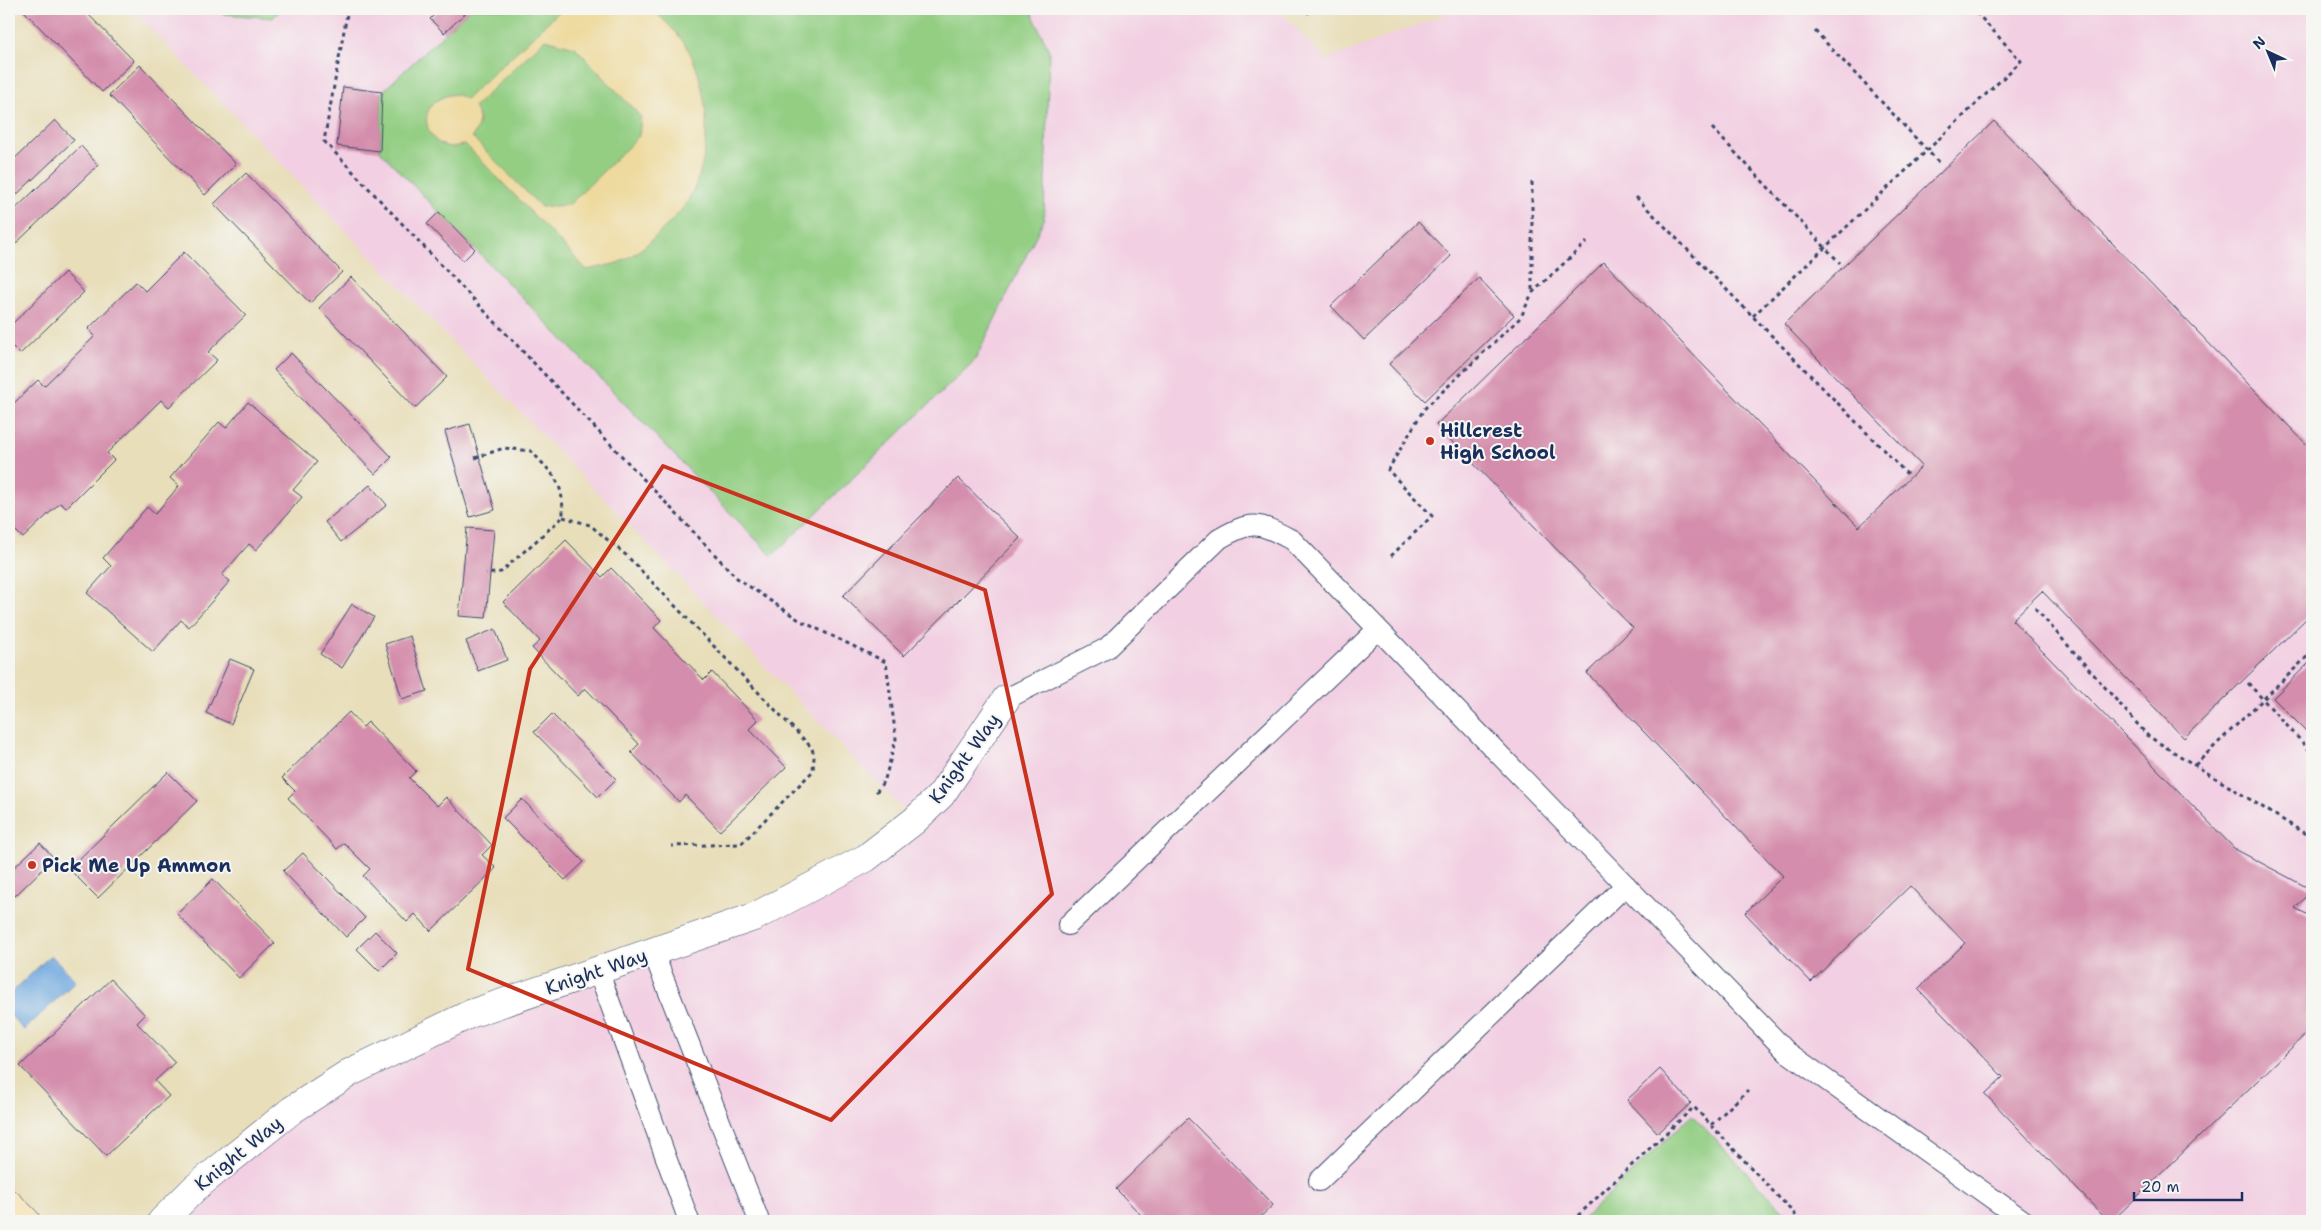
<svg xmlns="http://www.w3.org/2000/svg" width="2321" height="1230" viewBox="0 0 2321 1230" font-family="'Shantell Sans',sans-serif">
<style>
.built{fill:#f2cfe2}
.green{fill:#93ce83;stroke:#577e70}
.sand{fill:#eeda9e;stroke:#84847e;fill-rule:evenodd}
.water{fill:#70a8df;stroke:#466c9e}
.building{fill:#d48dac}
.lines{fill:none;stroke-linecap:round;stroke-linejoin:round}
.lane-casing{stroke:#3a496c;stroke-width:22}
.street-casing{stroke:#3a496c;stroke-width:29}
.secondary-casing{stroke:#3a496c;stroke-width:29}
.path{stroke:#3a496c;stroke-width:3;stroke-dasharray:4 4;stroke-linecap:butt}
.lane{stroke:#fff;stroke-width:20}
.street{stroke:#fff;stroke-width:28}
.secondary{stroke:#f7e8c3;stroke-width:28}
.marked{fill:none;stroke:#c8321e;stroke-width:4;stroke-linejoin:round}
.poi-dot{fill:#c8321e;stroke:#f6f6f2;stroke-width:2}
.labels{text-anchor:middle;stroke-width:4;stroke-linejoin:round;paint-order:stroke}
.poi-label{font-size:19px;font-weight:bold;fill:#1b2f5e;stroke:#f6f6f2;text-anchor:start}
.street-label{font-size:19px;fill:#1b2f5e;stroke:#f6f6f2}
</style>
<rect width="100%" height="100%" fill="#f6f6f2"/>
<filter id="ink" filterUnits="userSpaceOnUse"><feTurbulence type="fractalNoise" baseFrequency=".02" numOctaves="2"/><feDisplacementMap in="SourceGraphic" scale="10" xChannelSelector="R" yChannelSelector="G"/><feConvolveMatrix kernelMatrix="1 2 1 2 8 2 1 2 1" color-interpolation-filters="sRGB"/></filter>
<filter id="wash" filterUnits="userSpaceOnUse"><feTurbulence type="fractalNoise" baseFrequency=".0096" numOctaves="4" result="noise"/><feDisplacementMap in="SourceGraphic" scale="20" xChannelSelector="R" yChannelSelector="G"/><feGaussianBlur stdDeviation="1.12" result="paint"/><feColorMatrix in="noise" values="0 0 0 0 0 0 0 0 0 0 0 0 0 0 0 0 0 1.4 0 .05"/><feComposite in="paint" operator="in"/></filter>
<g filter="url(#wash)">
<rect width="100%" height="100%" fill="#e8deba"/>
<path class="built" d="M 132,9 L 1278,9 L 1326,60 L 1459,9 L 2312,9 L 2312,1221 L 162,1221 L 349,1073 L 754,917 L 914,821 Z"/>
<path class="green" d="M 217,9 L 282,9 L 273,18 L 223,14 Z
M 470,9 L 1030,9 L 1049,50 L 1044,219 L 975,360 L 772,556 L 380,151 L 382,92 Z
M 1692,1115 L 1793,1221 L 1581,1221 Z"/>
<path class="sand" d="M 562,9 L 652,9 C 666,22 683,37 691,55 C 711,98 713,160 687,202 C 680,213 669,223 659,233 C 648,244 635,255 620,262 C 610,266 598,267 587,270 L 465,144 C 461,145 457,147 453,147 C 425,148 410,99 456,94 L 466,99 ZM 545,39 L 575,47 L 641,117 L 639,136 L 569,205 L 541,207 L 472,137 C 480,126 481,118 474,107 Z"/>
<path class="water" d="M 51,955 L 76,981 L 24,1030 L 9,1014 L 9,995 Z"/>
<g id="blocks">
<path class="building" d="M 22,9 L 83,9 L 134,61 L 102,92 Z
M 440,9 L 470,9 L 444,33 L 430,19 Z
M 1303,9 L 1314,9 L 1308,14 Z
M 140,65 L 236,164 L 205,195 L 109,95 Z
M 343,87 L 382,92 L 380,151 L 337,146 Z
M 55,120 L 74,140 L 9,202 L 9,164 Z
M 1994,121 L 2312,450 L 2312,613 L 2184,738 L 2042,591 L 2012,620 L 2235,849 L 2312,890 L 2295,908 L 2312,917 L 2312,1028 L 2112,1221 L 2108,1221 L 1985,1094 L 2003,1077 L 1918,989 L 1965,943 L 1910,886 L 1811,982 L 1745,913 L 1783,876 L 1587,673 L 1633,628 L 1436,425 L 1604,262 L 1859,527 L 1922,466 L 1784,324 Z
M 81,146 L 98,165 L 9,250 L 9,215 Z
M 246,173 L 342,272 L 310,303 L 214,204 Z
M 439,212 L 475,249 L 463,261 L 427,224 Z
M 1418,222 L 1451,256 L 1364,340 L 1331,306 Z
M 184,252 L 246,315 L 208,352 L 217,360 L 169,407 L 161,400 L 107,453 L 114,460 L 66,508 L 60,503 L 23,538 L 9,524 L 9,408 L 38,380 L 44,386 L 95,336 L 88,329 L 136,282 L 145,291 Z
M 65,272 L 84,292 L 20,354 L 9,343 L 9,327 Z
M 351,277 L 447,377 L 415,408 L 319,308 Z
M 1479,278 L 1514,315 L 1425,401 L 1389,364 Z
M 291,353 L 392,457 L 375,474 L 274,370 Z
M 248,402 L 317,462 L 293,490 L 302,497 L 256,550 L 249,544 L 222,575 L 230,581 L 189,627 L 181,620 L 153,652 L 87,593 L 111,566 L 103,558 L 147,507 L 155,514 L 179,486 L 170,478 L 219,422 L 226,428 Z
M 470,424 L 495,510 L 470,517 L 445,431 Z
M 958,478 L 1020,538 L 904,656 L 843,596 Z
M 370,485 L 387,505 L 341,542 L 325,522 Z
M 467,528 L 494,530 L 486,618 L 459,616 Z
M 566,540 L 602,577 L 611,568 L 661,620 L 654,628 L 704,680 L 712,672 L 758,720 L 749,729 L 786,767 L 720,831 L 685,795 L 679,802 L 631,752 L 639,744 L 585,688 L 578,696 L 532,648 L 540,641 L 503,602 Z
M 352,604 L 374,617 L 342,668 L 320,654 Z
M 495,629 L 507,660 L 478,671 L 466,641 Z
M 410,636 L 427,691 L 402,699 L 385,644 Z
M 230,659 L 254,669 L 231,724 L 206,713 Z
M 2312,660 L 2312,727 L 2307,732 L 2273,698 Z
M 349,712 L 363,727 L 368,722 L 416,771 L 409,778 L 437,806 L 446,797 L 492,845 L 482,855 L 496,868 L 431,931 L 415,914 L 407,922 L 363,876 L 370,869 L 344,843 L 337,849 L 288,798 L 295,791 L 282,778 Z
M 552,714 L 616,779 L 598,797 L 534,732 Z
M 168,772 L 197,801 L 98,898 L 69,869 Z
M 522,799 L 584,862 L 565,880 L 503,818 Z
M 40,843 L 54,858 L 15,896 L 9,889 L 9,872 Z
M 303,853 L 365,918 L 346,937 L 283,871 Z
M 213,879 L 275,943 L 239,978 L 177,914 Z
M 375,931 L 397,953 L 379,971 L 357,949 Z
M 111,979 L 145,1015 L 137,1023 L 175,1062 L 155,1081 L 169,1096 L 106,1156 L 20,1066 Z
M 1660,1069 L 1691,1103 L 1658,1133 L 1627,1100 Z
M 1188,1118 L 1273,1205 L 1256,1221 L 1139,1221 L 1143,1217 L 1116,1189 Z"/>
</g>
</g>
<g filter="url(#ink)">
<use href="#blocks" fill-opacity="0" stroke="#3a496c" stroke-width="1"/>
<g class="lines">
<defs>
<path id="lane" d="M 1006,699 L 1107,648 L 1219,539 C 1253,519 1259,523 1292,540 L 1787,1052 L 2024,1221
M 1068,925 L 1378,629
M 653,952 L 758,1218
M 598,970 L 689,1221
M 1319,1181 L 1626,885"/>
<path id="street" d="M 162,1221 L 195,1188 L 292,1110 L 349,1073 L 470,1014 L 754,917 L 866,858 L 914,821 L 941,795 L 1006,699"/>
<path id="secondary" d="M 9,1204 L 26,1221"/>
</defs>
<use href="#lane" class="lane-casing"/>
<use href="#street" class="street-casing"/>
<use href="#secondary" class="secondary-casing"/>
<path class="path" d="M 352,9 L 347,14 L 324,141 L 737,578 L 799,620 L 886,662 L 896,739 L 885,779 L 875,794
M 1815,31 L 1941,165
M 1712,128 L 1840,263
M 1532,182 L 1532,292
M 1636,197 L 1907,474
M 1753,316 L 2021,61 L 1973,9
M 475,458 L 504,448 L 531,451 C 555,477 563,480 563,517 L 501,572 L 486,574
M 563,517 L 590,525 L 627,556 L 812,748 L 814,757 L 813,771 L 741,844 L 672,846
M 1391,556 L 1432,516 L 1388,470 L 1424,409 L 1521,317 L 1532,293 L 1587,242
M 2035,608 L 2148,736 L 2312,838
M 2248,683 L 2312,753
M 2195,765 L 2312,652
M 1711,1125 L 1748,1090
M 1572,1221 L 1694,1107 L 1801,1221"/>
<use href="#lane" class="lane"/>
<use href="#street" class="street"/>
<use href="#secondary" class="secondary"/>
</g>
</g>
<path class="marked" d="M 663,466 L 985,590 L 1052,894 L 831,1120 L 468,969 L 530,669 Z"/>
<g class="poi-dot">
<circle cx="1430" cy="441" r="5"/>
<circle cx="32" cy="865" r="5"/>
</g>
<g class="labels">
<g class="poi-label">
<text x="1440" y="437">Hillcrest<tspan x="1440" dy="22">High School</tspan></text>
<text x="42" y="872">Pick Me Up Ammon</text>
</g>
<g class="street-label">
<text transform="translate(964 758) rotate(-54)" y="7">Knight Way</text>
<text transform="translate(596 971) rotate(-19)" y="7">Knight Way</text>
<text transform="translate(238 1153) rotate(-39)" y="7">Knight Way</text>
</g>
</g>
<rect width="2321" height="1230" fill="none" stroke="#f6f6f2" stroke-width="30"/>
<g transform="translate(2268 52) rotate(316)" stroke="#f6f6f2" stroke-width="4" paint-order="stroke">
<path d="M0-4L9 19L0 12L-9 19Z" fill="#1b2f5e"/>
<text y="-8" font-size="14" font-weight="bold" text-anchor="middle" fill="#1b2f5e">N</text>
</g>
<path d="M2134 1192v8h108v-8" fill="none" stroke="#1b2f5e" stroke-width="2.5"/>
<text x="2141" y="1192" font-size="15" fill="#1b2f5e" stroke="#f6f6f2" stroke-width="4" paint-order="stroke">20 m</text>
</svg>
